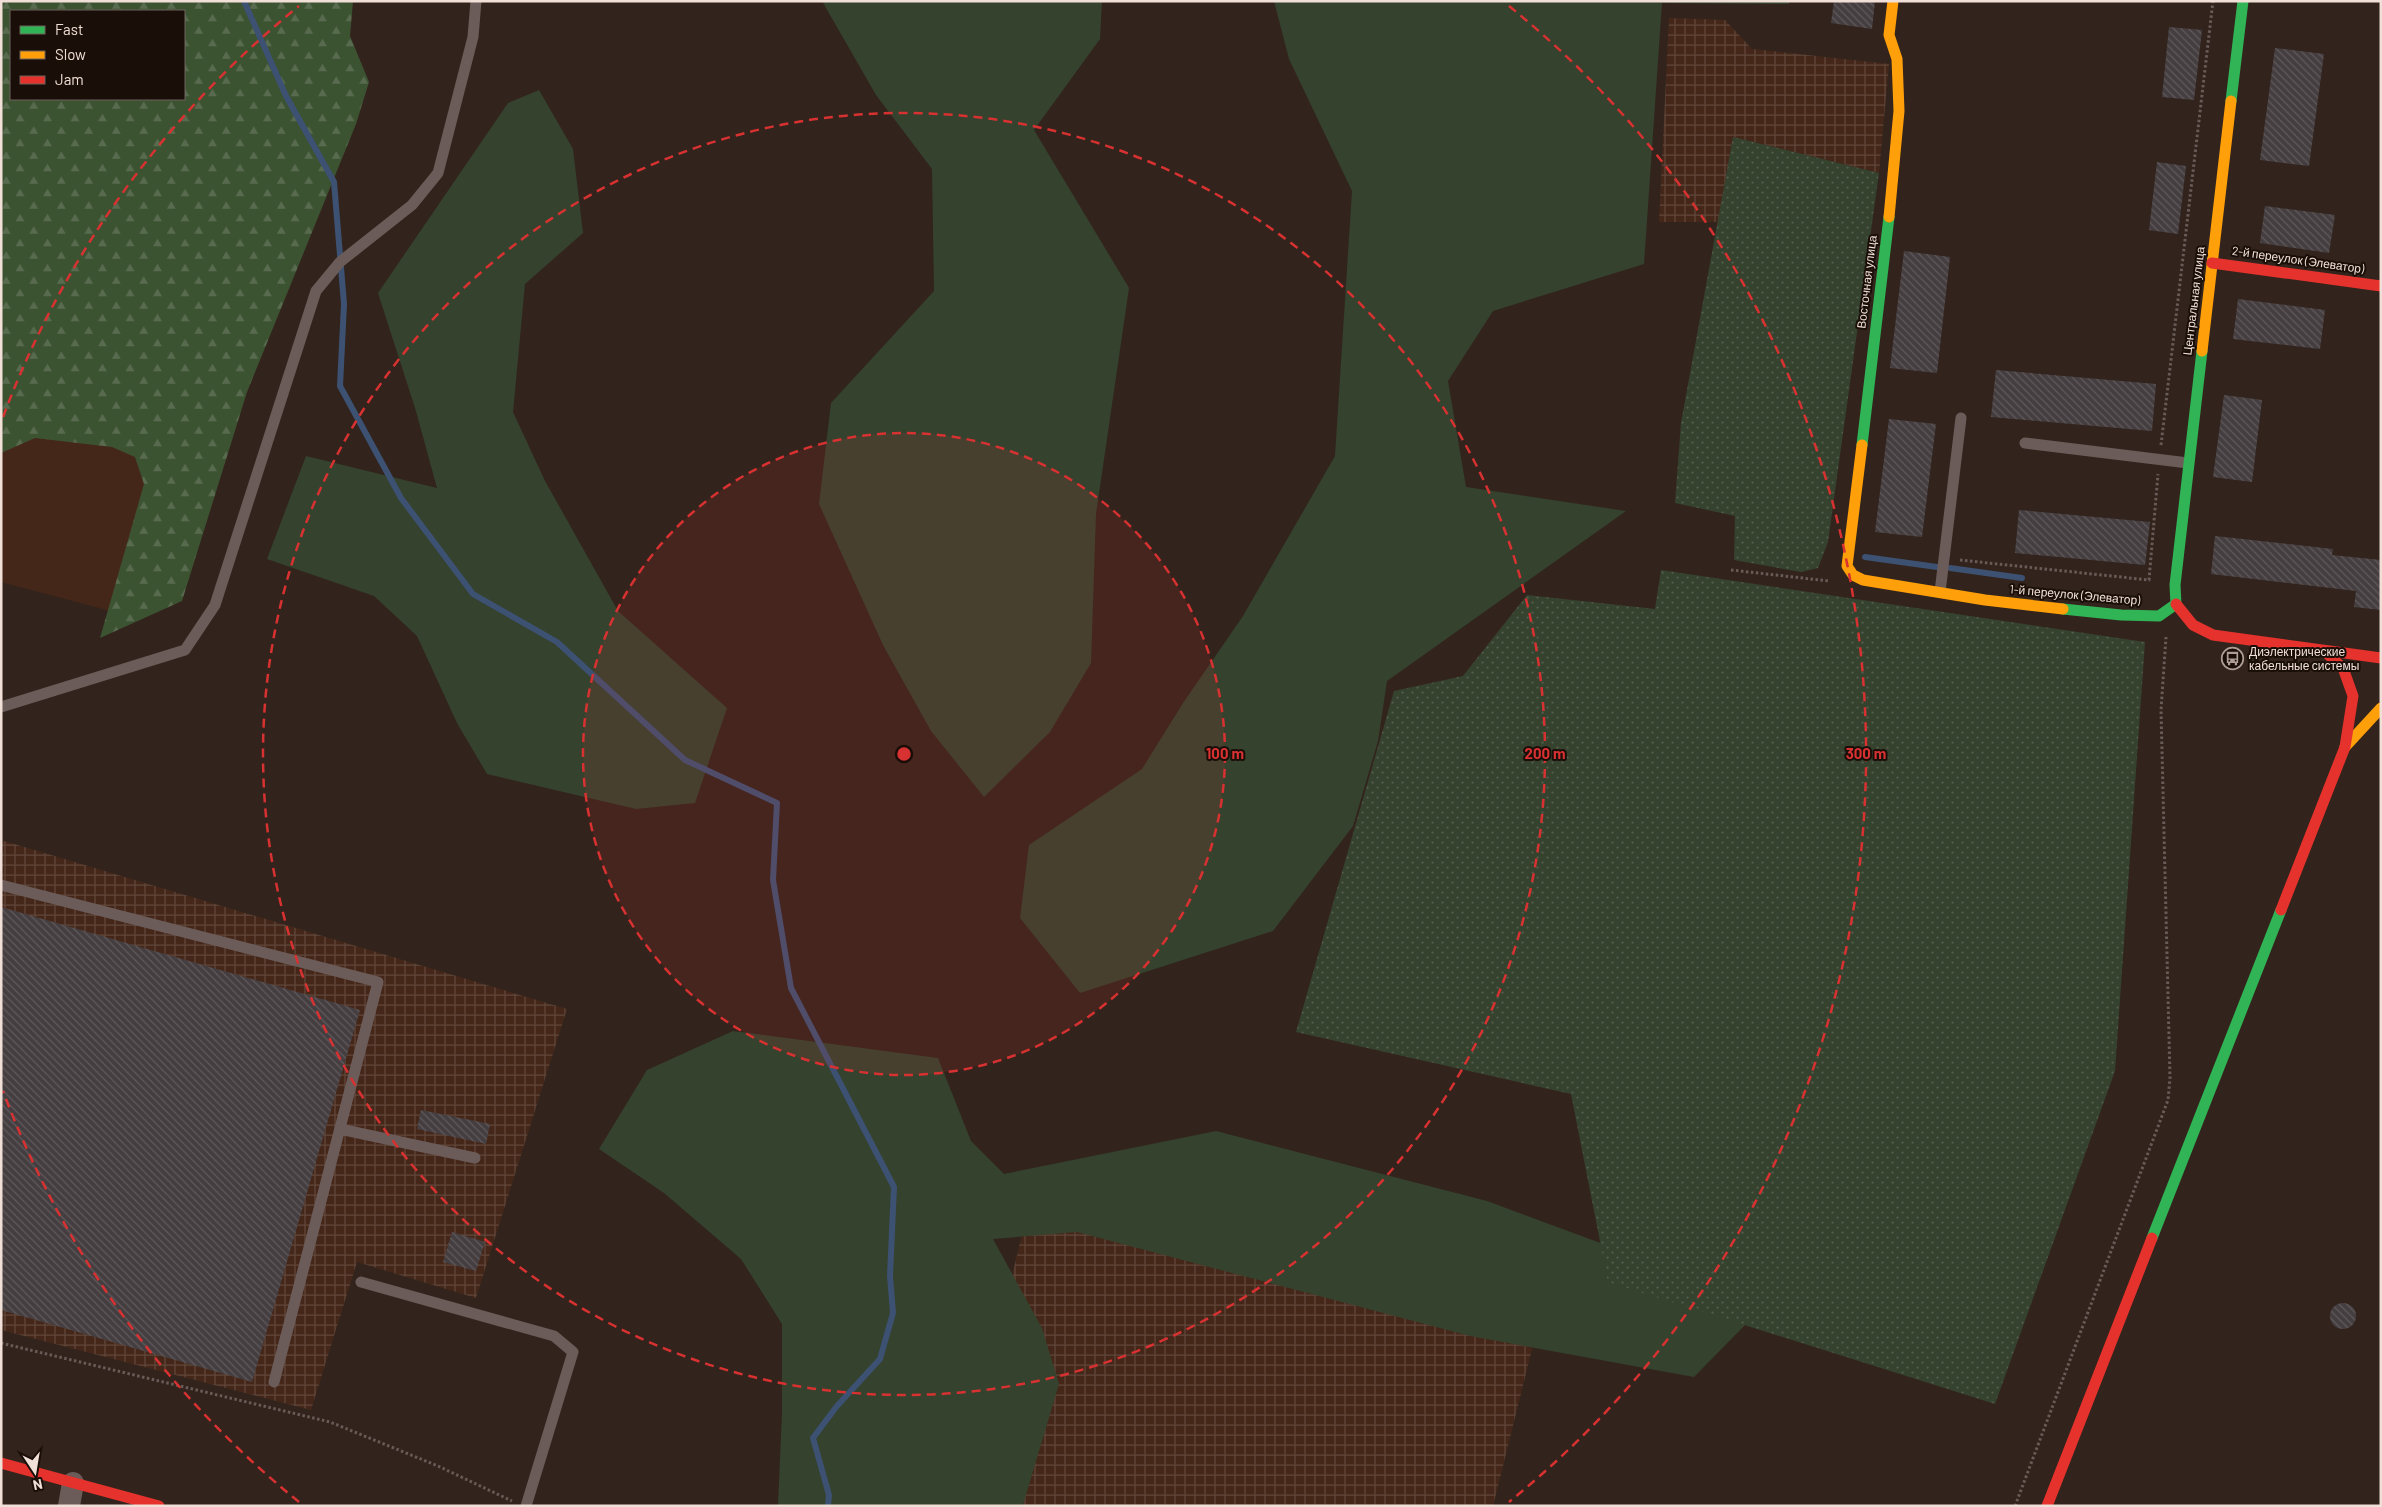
<svg xmlns="http://www.w3.org/2000/svg" width="2382" height="1507" viewBox="0 0 2382 1507" font-family="Barlow,sans-serif">
<style>
.built{fill:#452719;fill-rule:evenodd}
.industrial{fill:url(#industrial-grid)}
.grass{fill:#35422e}
.forest{fill:url(#forest-firs);fill-rule:evenodd}
.park{fill:url(#park-dots)}
.lines{fill:none;stroke-linecap:round;stroke-linejoin:round}
.stream{stroke:#3d5172;stroke-width:6}
.building{fill:url(#building-back-hatch)}
.path{stroke:#685b58;stroke-width:3;stroke-dasharray:2.5 2.5;stroke-linecap:butt}
.lane{stroke:#6b5c5a;stroke-width:11}
.street{stroke:#6b5c5a;stroke-width:22}
.fast{stroke:#30b455;stroke-width:11}
.slow{stroke:#ff9f0a;stroke-width:11}
.jam{stroke:#e5322d;stroke-width:11}
.ring{fill:none;stroke:#d73131;stroke-width:2.5;stroke-dasharray:9 6}
.labels{text-anchor:middle;stroke-width:4;stroke-linejoin:round;paint-order:stroke}
.street-label{font-size:12px;fill:#f1e0d7;stroke:#190e08}
.poi-label{font-size:12px;fill:#f1e0d7;stroke:#190e08;text-anchor:start}
.centre{fill:#d73131;stroke:#190e08;stroke-width:2.5}
.ring-label{font-size:15px;text-anchor:middle;font-weight:bold;fill:#d73131;stroke:#190e08;stroke-width:4;stroke-linejoin:round;paint-order:stroke}
</style>
<defs>
<pattern id="industrial-grid" width="8" height="8" patternUnits="userSpaceOnUse" patternTransform="scale(1.25)"><rect width="8" height="8" fill="#452719"/><path d="M0 4h8M4 0v8" fill="none" stroke="#60463a"/></pattern>
<pattern id="forest-firs" width="22" height="20" patternUnits="userSpaceOnUse" patternTransform="scale(1.25)"><rect width="22" height="20" fill="#3c5332"/><path d="M5 1l3.5 6h-7zM16 11l3.5 6h-7z" fill="#596b4f"/></pattern>
<pattern id="park-dots" width="8" height="8" patternUnits="userSpaceOnUse" patternTransform="scale(1.25)"><rect width="8" height="8" fill="#35422e"/><path d="M2 2h.1M6 6h.1" fill="none" stroke="#535d4c" stroke-width="1.8" stroke-linecap="round"/></pattern>
<pattern id="building-back-hatch" width="6" height="6" patternUnits="userSpaceOnUse" patternTransform="scale(1.25)"><rect width="6" height="6" fill="#453e41"/><path d="M-1 5l2 2M0 0l6 6M5-1l2 2" fill="none" stroke="#605a5c"/></pattern>
</defs>
<rect width="100%" height="100%" fill="#32241c"/>
<path class="built" d="M 1,1 L 190,1 L 269,137 L 126,615 L 1,582 ZM 11,11 L 184,11 L 184,99 L 11,99 Z"/>
<path class="industrial" d="M 1669,18 L 1725,20 L 1752,49 L 1889,64 L 1879,173 L 1733,137 L 1718,222 L 1659,222 Z
M 1,840 L 567,1009 L 476,1298 L 357,1262 L 311,1410 L 1,1330 Z
M 1030,1200 L 1536,1333 L 1493,1506 L 958,1506 Z"/>
<path class="grass" d="M 822,1 L 1102,1 L 1100,39 L 1034,130 L 1129,288 L 1096,514 L 1091,663 L 1050,732 L 984,797 L 931,731 L 883,645 L 819,504 L 831,403 L 934,291 L 932,169 L 876,95 Z
M 1274,1 L 1789,1 L 1789,4 L 1662,3 L 1644,264 L 1493,311 L 1448,381 L 1466,487 L 1626,511 L 1387,681 L 1378,741 L 1353,826 L 1273,931 L 1080,993 L 1020,918 L 1029,845 L 1142,769 L 1183,703 L 1243,616 L 1335,456 L 1352,191 L 1289,59 Z
M 539,90 L 573,149 L 583,233 L 525,284 L 513,412 L 545,481 L 618,611 L 727,708 L 695,803 L 636,809 L 487,774 L 457,723 L 417,636 L 374,596 L 267,559 L 306,456 L 437,488 L 416,411 L 378,293 L 508,103 Z
M 733,1031 L 938,1058 L 971,1141 L 1004,1174 L 1216,1131 L 1487,1201 L 1733,1292 L 1750,1320 L 1694,1377 L 1470,1336 L 1077,1232 L 993,1239 L 1042,1328 L 1059,1384 L 1023,1505 L 1025,1506 L 778,1506 L 782,1413 L 782,1324 L 741,1259 L 664,1193 L 599,1149 L 647,1070 Z"/>
<path class="forest" d="M 1,1 L 353,1 L 350,36 L 369,82 L 356,124 L 247,392 L 182,601 L 100,638 L 144,484 L 135,457 L 112,447 L 35,438 L 1,453 ZM 11,11 L 184,11 L 184,99 L 11,99 Z"/>
<path class="park" d="M 1733,137 L 1879,173 L 1828,542 L 1818,568 L 1801,572 L 1734,560 L 1735,516 L 1675,503 L 1681,423 Z
M 1661,570 L 2145,642 L 2115,1071 L 1995,1404 L 1608,1282 L 1571,1094 L 1296,1032 L 1394,691 L 1463,676 L 1527,595 L 1655,609 Z"/>
<g class="lines">
<path class="stream" d="M 244,1 L 286,96 L 334,182 L 344,304 L 340,386 L 401,498 L 473,594 L 557,642 L 685,760 L 777,803 L 773,880 L 791,988 L 894,1187 L 890,1276 L 893,1313 L 880,1359 L 837,1406 L 813,1438 L 829,1495 L 828,1506
M 1865,557 L 1937,567
M 1950,568 L 2022,578"/>
</g>
<path class="building" d="M 1834,1 L 1875,1 L 1872,29 L 1831,23 Z
M 2169,27 L 2202,30 L 2194,100 L 2162,97 Z
M 2275,48 L 2324,54 L 2309,166 L 2260,160 Z
M 2157,162 L 2186,166 L 2178,234 L 2149,230 Z
M 2265,206 L 2335,215 L 2329,253 L 2260,243 Z
M 1904,251 L 1950,257 L 1937,373 L 1890,368 Z
M 2238,299 L 2325,310 L 2320,349 L 2233,339 Z
M 1996,370 L 2156,384 L 2152,431 L 1991,417 Z
M 2224,395 L 2262,400 L 2252,482 L 2213,477 Z
M 1889,419 L 1936,424 L 1922,537 L 1875,532 Z
M 2019,510 L 2150,522 L 2145,565 L 2015,553 Z
M 2215,536 L 2333,549 L 2332,555 L 2381,560 L 2381,610 L 2354,607 L 2356,591 L 2211,574 Z
M 1,907 L 360,1010 L 252,1382 L 1,1310 Z
M 421,1110 L 490,1124 L 486,1144 L 417,1129 Z
M 452,1232 L 485,1242 L 476,1271 L 443,1262 Z
M2330 1316a13 13 0 1 1 26 0a13 13 0 1 1-26 0Z"/>
<g class="lines">
<path class="path" d="M 2161,445 L 2213,1
M 1960,560 L 2149,580 L 2158,474
M 1731,570 L 1829,581
M 1,1343 L 330,1422 L 438,1466 L 512,1501
M 2015,1506 L 2168,1100 L 2170,1078 L 2161,710 L 2166,637"/>
<path class="lane" d="M 2025,443 L 2188,463
M 1940,592 L 1961,418
M 1,707 L 185,650 L 215,605 L 316,291 L 340,262 L 412,205 L 438,173 L 473,37 L 476,1
M 1,885 L 378,982 L 274,1382
M 340,1129 L 475,1158
M 361,1282 L 554,1336 L 573,1352 L 526,1506"/>
<path class="street" d="M 69,1506 L 73,1483"/>
<path class="fast" d="M 2231,101 L 2243,1
M 1862,445 L 1889,217
M 2176,604 L 2175,585 L 2202,351
M 2063,609 L 2121,615 L 2159,616 L 2176,604
M 2152,1238 L 2281,910"/>
<path class="slow" d="M 1889,217 L 1899,111 L 1897,59 L 1889,35 L 1893,1
M 2202,351 L 2231,101
M 1862,445 L 1847,566 L 1853,575 L 1863,580 L 1985,600 L 2063,609
M 2345,747 L 2381,708"/>
<path class="jam" d="M 2212,263 L 2381,286
M 2176,604 L 2193,625 L 2213,635 L 2381,658
M 2281,910 L 2345,747 L 2353,696 L 2343,668 L 2323,650
M 1,1463 L 159,1506
M 2047,1506 L 2152,1238"/>
</g>
<circle cx="904" cy="754" r="321" fill="#d73131" fill-opacity=".12"/>
<g class="ring">
<circle cx="904" cy="754" r="321"/>
<circle cx="904" cy="754" r="641"/>
<path d="M299 1502A962 962 0 0 1 3 1091M3 417A962 962 0 0 1 299 6M1509 6A962 962 0 0 1 1509 1502"/>
</g>
<defs>
<symbol id="bus-ring" viewBox="-11 -11 22 22"><circle r="9.5" fill="#190e08" stroke="#ae9e96" stroke-width="1.5"/><path d="M-5-6H5V4H4V6H2V4H-2V6H-4V4H-5ZM-3.5-4V0h7V-4ZM-3.5 1.2v1.5H-2V1.2ZM2 1.2v1.5H3.5V1.2Z" fill="#ae9e96"/></symbol>
</defs>
<g fill-rule="evenodd">
<use href="#bus-ring" x="2220" y="646" width="25" height="25"/>
</g>
<g class="labels">
<g class="street-label">
<text transform="translate(2298 260) rotate(8)" y="4">2-й переулок (Элеватор)</text>
<text transform="translate(1867 282) rotate(-83)" y="4">Восточная улица</text>
<text transform="translate(2194 301) rotate(-83)" y="4">Центральная улица</text>
<text transform="translate(2075 595) rotate(5)" y="4">1-й переулок (Элеватор)</text>
</g>
<g class="poi-label">
<text x="2249" y="656">Диэлектрические<tspan x="2249" dy="14">кабельные системы</tspan></text>
</g>
</g>
<circle cx="904" cy="754" r="8" class="centre"/>
<g class="ring-label">
<text x="1225" y="759">100 m</text>
<text x="1545" y="759">200 m</text>
<text x="1866" y="759">300 m</text>
</g>
<rect width="2382" height="1507" fill="none" stroke="#f1e0d7" stroke-width="5"/>
<rect x="10" y="10" width="175" height="90" fill="#190e08" stroke="#6f625b"/>
<rect x="20" y="26" width="25" height="8" fill="#30b455" stroke="#6f625b"/>
<text x="55" y="35" font-size="15" fill="#f1e0d7">Fast</text>
<rect x="20" y="51" width="25" height="8" fill="#ff9f0a" stroke="#6f625b"/>
<text x="55" y="60" font-size="15" fill="#f1e0d7">Slow</text>
<rect x="20" y="76" width="25" height="8" fill="#e5322d" stroke="#6f625b"/>
<text x="55" y="85" font-size="15" fill="#f1e0d7">Jam</text>
<g transform="translate(35 1472) rotate(168)" stroke="#190e08" stroke-width="4" paint-order="stroke">
<path d="M0-4L9 19L0 12L-9 19Z" fill="#f1e0d7"/>
<text y="-8" font-size="14" font-weight="bold" text-anchor="middle" fill="#f1e0d7">N</text>
</g>
</svg>
